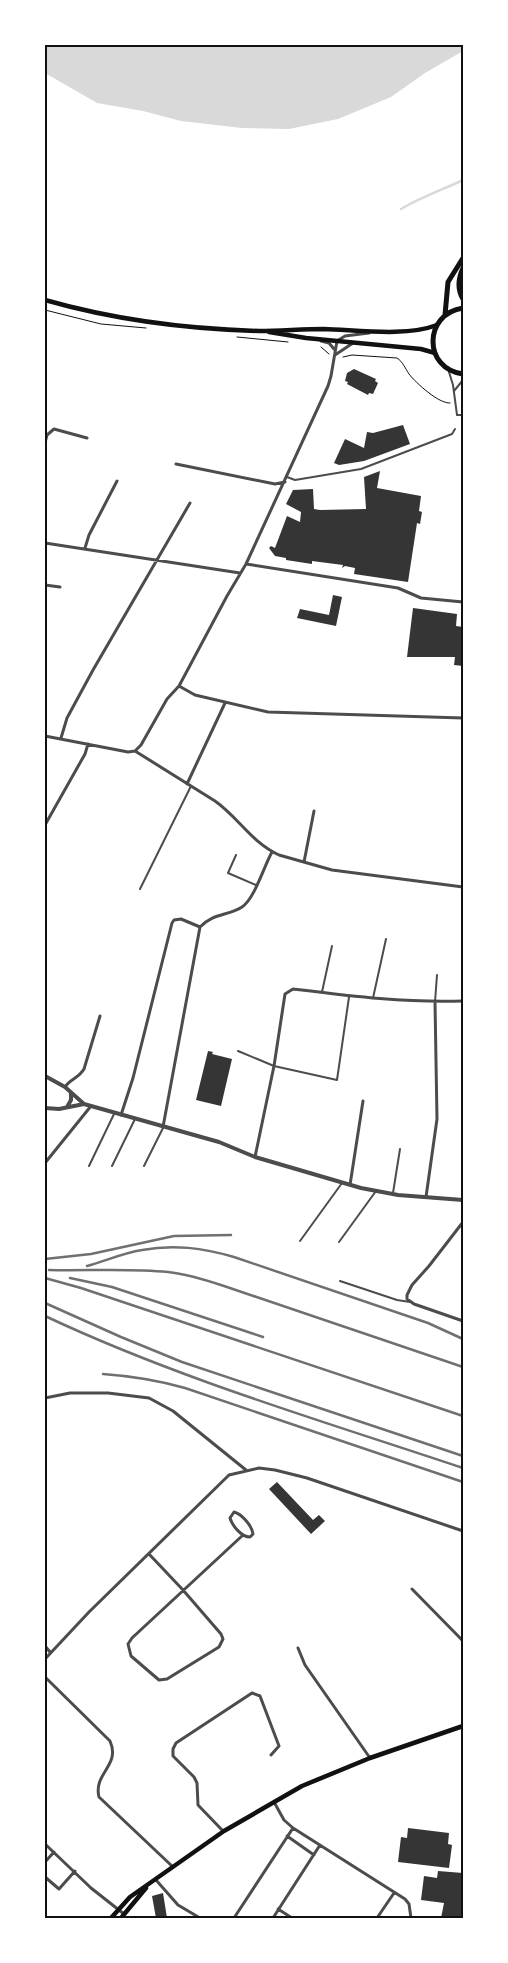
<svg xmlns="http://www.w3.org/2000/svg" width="508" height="1963" viewBox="0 0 508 1963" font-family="Jost,sans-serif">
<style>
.water{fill:#d9d9d9}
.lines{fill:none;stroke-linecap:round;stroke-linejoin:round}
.stream{stroke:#d9d9d9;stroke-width:2.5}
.building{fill:#353535}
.path{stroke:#111;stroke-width:1}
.service{stroke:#4c4c4c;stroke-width:2}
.minor{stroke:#4c4c4c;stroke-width:3}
.tertiary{stroke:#4c4c4c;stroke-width:4}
.secondary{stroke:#111;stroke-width:4.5}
.primary{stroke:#111;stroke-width:5}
.rail{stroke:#707070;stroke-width:2.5}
.neatline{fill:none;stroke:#111;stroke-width:2}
</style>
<rect width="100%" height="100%" fill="#fff"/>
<path class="water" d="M 45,45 L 463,45 L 463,51 L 425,73 L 391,97 L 338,119 L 289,129 L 242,128 L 181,121 L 143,111 L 97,103 L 45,73 Z"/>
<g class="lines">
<path class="stream" d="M 401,209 C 421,197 442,190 463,180"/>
</g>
<path class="building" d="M 354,369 L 376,379 L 375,381 L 378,383 L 373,394 L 369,393 L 368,395 L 347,384 L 348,382 L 345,381 L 347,373 Z
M 403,425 L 410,444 L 364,461 L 339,465 L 334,463 L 345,439 L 364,448 L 367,432 L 373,433 Z
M 380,471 L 377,488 L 421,496 L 419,511 L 422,512 L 420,524 L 417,523 L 408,582 L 354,574 L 355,568 L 345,566 L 342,568 L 343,565 L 312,561 L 312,564 L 286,560 L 286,558 L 275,556 L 269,548 L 271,546 L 275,548 L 287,516 L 300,522 L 301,512 L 286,504 L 293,490 L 313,489 L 314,509 L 320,510 L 366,509 L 364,477 Z
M 333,595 L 342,597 L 336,626 L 297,618 L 300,609 L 329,615 Z
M 413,608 L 457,614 L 456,626 L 463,627 L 463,666 L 454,665 L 455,657 L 407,657 Z
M 208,1051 L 213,1052 L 212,1054 L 232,1059 L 221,1106 L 196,1100 Z
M 277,1482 L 313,1520 L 319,1515 L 325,1521 L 311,1534 L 269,1489 Z
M 408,1828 L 449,1833 L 448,1844 L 452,1845 L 449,1868 L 398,1862 L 401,1837 L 407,1838 Z
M 438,1871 L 463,1873 L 463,1918 L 441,1918 L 444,1903 L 421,1900 L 424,1876 L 437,1878 Z
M 163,1893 L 167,1918 L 156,1918 L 152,1896 Z"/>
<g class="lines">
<path class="path" d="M 45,310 L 101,324 L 146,328
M 237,337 L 288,342
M 321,347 L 329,354
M 343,357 L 352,355 L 397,358 C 403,362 405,368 409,374 C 416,383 439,404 450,403"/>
<path class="service" d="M 449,372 L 453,385 L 457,415 L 463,415
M 454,391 L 463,380
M 287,477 L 295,480 L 361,469 L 452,434 L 455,429
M 236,855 L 228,873 L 256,885
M 140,889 L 191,786
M 322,992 L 332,946
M 373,998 L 386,939
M 435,1002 L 437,975
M 238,1051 L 274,1066 L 337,1080 L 349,997
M 89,1166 L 114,1114
M 112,1166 L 135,1119
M 144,1166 L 163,1128
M 393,1193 L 400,1149
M 300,1241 L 342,1183
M 339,1242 L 376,1191
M 340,1281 L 397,1300 L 410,1302"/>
<path class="minor" d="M 321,341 L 329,343 L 334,349
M 335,355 L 353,343
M 45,443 L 47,435 L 54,429 L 87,438
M 176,464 L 275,484 L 285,482
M 45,543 L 240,573
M 85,548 L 89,535 L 117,481
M 246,564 L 398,588 L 421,598 L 463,602
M 45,585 L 60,587
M 179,686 L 195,695 L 268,712 L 463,718
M 45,736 L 128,752 L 135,751
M 61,738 L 67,718 L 93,670 L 190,503
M 135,751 L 141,745 L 167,699 L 179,686 L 227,596 L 246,564 L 328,386 L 331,376 L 337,341 L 345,336 L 369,333
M 135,751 L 215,801 C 238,817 252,843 279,855 L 332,870 L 463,887
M 187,784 L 225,703
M 45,825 L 85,754 L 88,744
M 304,862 L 314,811
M 200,927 C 213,913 228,916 242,907 C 255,898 264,866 272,852
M 65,1087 C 70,1079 79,1078 84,1069 L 100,1016
M 121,1115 L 133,1078 L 172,923 L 174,920 L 181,919 L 200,927
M 163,1127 L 200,927
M 255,1157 L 274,1066 L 285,994 L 293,989 C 350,996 405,1003 463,1001
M 45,1163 L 91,1106
M 350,1185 L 363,1101
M 426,1197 L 437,1119 L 435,1002
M 463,1222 L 429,1266 L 412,1285 L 407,1295 L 407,1299 L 414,1304 L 463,1321
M 45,1398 L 70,1393 L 108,1393 L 149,1398 L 173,1411 L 246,1470
M 234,1512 C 242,1514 252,1526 253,1534 L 250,1537 C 241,1537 232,1525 230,1518 Z
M 149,1554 L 183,1590 L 221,1634 L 223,1639 L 219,1647 L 167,1679 L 159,1680 L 131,1656 L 128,1644 L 132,1638 L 243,1535
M 412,1589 L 463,1641
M 45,1646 L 50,1652
M 298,1648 L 305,1665 L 370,1758
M 45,1659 L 89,1612 L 229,1475 L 259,1468 L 275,1470 L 307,1478 L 463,1531
M 45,1677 L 110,1741 C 121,1766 93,1773 99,1797 L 173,1867
M 274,1802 L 284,1820 L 293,1828 L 405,1899 L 409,1904 L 411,1918
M 223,1831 L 198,1805 L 197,1783 L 194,1777 L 173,1756 L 173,1749 L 176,1743 L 252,1693 L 260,1696 L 279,1746 L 271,1755
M 287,1836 L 314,1855
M 45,1844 L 91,1888 L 124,1914
M 45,1862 L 54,1852
M 45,1877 L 59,1889 L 75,1871
M 156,1880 L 178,1905 L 200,1918
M 278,1909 L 292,1918
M 234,1918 L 293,1828
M 273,1918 L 320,1845
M 377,1918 L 394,1893"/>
<path class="tertiary" d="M 45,1076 L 65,1087 L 84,1104
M 67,1107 L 71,1100 L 71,1093
M 45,1108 L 59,1109 L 84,1104 L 219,1142 L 255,1157 L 361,1188 L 398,1195 L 463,1200"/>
<path class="secondary" d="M 45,300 C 115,320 186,329 259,331 C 281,331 302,329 324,329 C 358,330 406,337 437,325
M 269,332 L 306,338 L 421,349 L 435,353
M 111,1918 L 130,1897 L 224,1831 L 302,1786 L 370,1758 L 463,1726
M 121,1918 L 146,1888"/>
<path class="primary" d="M 463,268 C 458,279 457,289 463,299
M 463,308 C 423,314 423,369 463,374
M 445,315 L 448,282 L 463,258"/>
<path class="rail" d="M 45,1259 L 91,1254 L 174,1236 L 231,1235
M 87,1266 C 105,1261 123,1253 142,1250 C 174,1244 203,1248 234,1257 L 428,1323 L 463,1339
M 49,1270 C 88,1271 129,1268 168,1272 C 187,1274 206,1280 224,1286 L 463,1367
M 45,1278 L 81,1288 L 463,1416
M 70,1278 L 112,1287 L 263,1337
M 45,1303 L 121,1337 L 182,1362 L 463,1456
M 45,1316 C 179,1379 323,1421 463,1468
M 103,1374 C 131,1376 157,1380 185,1388 L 463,1482"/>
</g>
<rect width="508" height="1963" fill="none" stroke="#ffffff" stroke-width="92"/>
<rect x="46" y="46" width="416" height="1871" class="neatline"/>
</svg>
